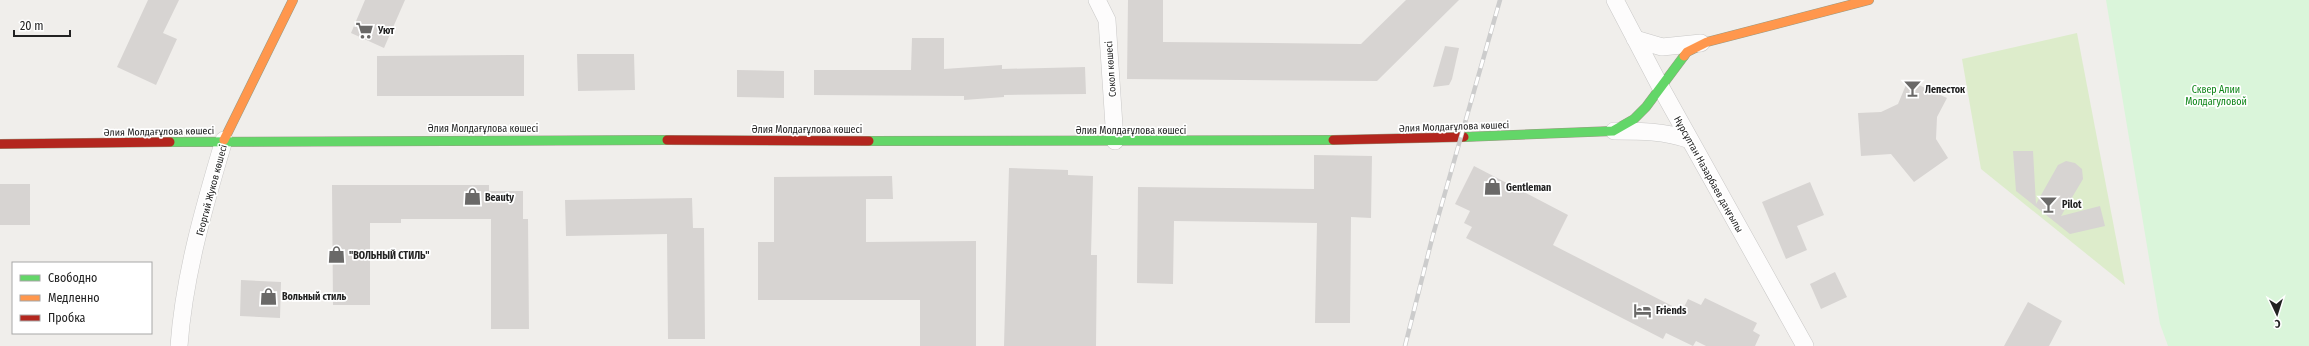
<svg xmlns="http://www.w3.org/2000/svg" width="2309" height="346" viewBox="0 0 2309 346" font-family="'Fira Sans Condensed',sans-serif">
<style>
.grass{fill:#ddeccb}
.park{fill:#daf5da}
.building{fill:#d7d4d2}
.lines{fill:none;stroke-linecap:round;stroke-linejoin:round}
.street-casing{stroke:#c9c8c7;stroke-width:18}
.fast-casing{stroke:#999a82;stroke-width:10}
.slow-casing{stroke:#999a82;stroke-width:10}
.jam-casing{stroke:#999a82;stroke-width:10}
.street{stroke:#fdfcfc;stroke-width:17}
.fast{stroke:#63d668;stroke-width:9}
.slow{stroke:#ff974d;stroke-width:9}
.jam{stroke:#b3261e;stroke-width:9}
.rail-casing{stroke:#ccc;stroke-width:4.5}
.rail{stroke:#fff;stroke-width:3;stroke-dasharray:9;stroke-linecap:butt}
.labels{text-anchor:middle;stroke-width:3.5;stroke-linejoin:round;paint-order:stroke}
.poi-label{font-size:10px;font-weight:bold;fill:#222;stroke:#fff;text-anchor:start}
.street-label{font-size:10px;fill:#222;stroke:#fff}
.park-label{font-size:10px;fill:#0c8416;stroke:#fff}
</style>
<rect width="100%" height="100%" fill="#f0eeeb"/>
<path class="grass" d="M 2077,33 L 2125,285 L 1981,169 L 1962,59 Z"/>
<path class="park" d="M 2106,0 L 2309,0 L 2309,346 L 2168,346 L 2160,324 Z"/>
<path class="building" d="M 148,0 L 179,0 L 163,33 L 177,39 L 156,85 L 117,67 Z
M 365,0 L 405,0 L 384,48 L 351,33 Z
M 1128,0 L 1163,0 L 1163,42 L 1361,44 L 1406,0 L 1459,0 L 1377,81 L 1127,79 Z
M 912,38 L 944,38 L 944,69 L 1002,65 L 1002,69 L 1085,67 L 1086,94 L 1004,95 L 1004,97 L 964,100 L 964,96 L 814,95 L 814,70 L 911,70 Z
M 1445,46 L 1459,48 L 1452,79 L 1449,85 L 1433,87 Z
M 577,54 L 634,54 L 635,90 L 578,91 Z
M 524,55 L 524,96 L 377,96 L 377,56 Z
M 737,70 L 784,71 L 784,98 L 737,97 Z
M 1908,80 L 1947,98 L 1937,117 L 1936,139 L 1948,158 L 1914,182 L 1891,154 L 1861,156 L 1858,113 L 1881,112 L 1898,104 Z
M 2013,151 L 2033,151 L 2036,204 L 2058,165 L 2066,161 L 2075,163 L 2082,169 L 2083,179 L 2061,216 L 2100,206 L 2105,226 L 2070,234 L 2016,191 Z
M 1314,155 L 1372,156 L 1371,218 L 1351,217 L 1350,323 L 1315,323 L 1317,223 L 1174,221 L 1173,284 L 1137,283 L 1138,187 L 1314,189 Z
M 1474,166 L 1568,215 L 1553,245 L 1682,311 L 1688,299 L 1701,305 L 1705,298 L 1757,323 L 1753,331 L 1760,335 L 1755,346 L 1706,346 L 1696,341 L 1693,346 L 1666,333 L 1663,339 L 1466,238 L 1472,227 L 1464,223 L 1470,211 L 1455,204 Z
M 1009,168 L 1068,170 L 1068,175 L 1093,176 L 1091,255 L 1097,255 L 1096,346 L 1004,346 Z
M 892,176 L 893,199 L 866,199 L 866,242 L 976,241 L 976,346 L 920,346 L 920,300 L 758,300 L 758,242 L 774,242 L 774,177 Z
M 1810,182 L 1824,215 L 1797,226 L 1807,250 L 1786,259 L 1762,202 Z
M 0,184 L 30,184 L 30,225 L 0,225 Z
M 332,185 L 489,185 L 489,191 L 523,191 L 523,219 L 528,219 L 529,329 L 491,329 L 491,219 L 401,219 L 401,223 L 370,223 L 370,305 L 333,305 Z
M 692,198 L 693,228 L 704,228 L 705,339 L 668,339 L 667,234 L 566,236 L 565,200 Z
M 1835,272 L 1847,297 L 1821,309 L 1810,284 Z
M 241,280 L 281,282 L 280,318 L 240,316 Z
M 2028,302 L 2062,321 L 2049,346 L 2004,346 Z"/>
<g class="lines">
<defs>
<path id="street" d="M 1097,0 L 1107,20 L 1115,141
M 1615,0 L 1660,86 L 1805,346
M 1635,39 L 1662,47 L 1701,43
M 1614,131 C 1641,131 1664,131 1690,140
M 179,346 C 184,276 204,207 224,140"/>
<path id="fast" d="M 1464,137 L 1613,131 L 1634,119 L 1646,107 L 1684,56
M 869,141 L 1333,140
M 170,142 L 667,140"/>
<path id="slow" d="M 1684,56 L 1687,52 L 1707,42 L 1869,0
M 224,140 L 293,0"/>
<path id="jam" d="M 667,140 L 869,141
M 1333,140 L 1464,137
M 0,144 L 170,142"/>
</defs>
<use href="#street" class="street-casing"/>
<use href="#fast" class="fast-casing"/>
<use href="#slow" class="slow-casing"/>
<use href="#jam" class="jam-casing"/>
<use href="#street" class="street"/>
<use href="#fast" class="fast"/>
<use href="#slow" class="slow"/>
<use href="#jam" class="jam"/>
<defs>
<path id="rail" d="M 1405,346 L 1433,235 L 1500,0"/>
</defs>
<use href="#rail" class="rail-casing"/>
<use href="#rail" class="rail"/>
</g>
<defs>
<symbol id="supermarket-bare" viewBox="-9 -9 18 18"><path d="M-6-5.5h2.5l.6 2H6L4.5 2H-2.5L-4.4-4H-6ZM-1.5 3.2a1.3 1.3 0 1 0 .1 0ZM3 3.2a1.3 1.3 0 1 0 .1 0Z" fill="#6a6968" stroke="#fff" stroke-width="2.5" paint-order="stroke"/></symbol>
<symbol id="bar-bare" viewBox="-9 -9 18 18"><path d="M-6-5H6L.8 .8V4.5H3.5V6h-7V4.5H-.8V.8Z" fill="#6a6968" stroke="#fff" stroke-width="2.5" paint-order="stroke"/></symbol>
<symbol id="shop-bare" viewBox="-9 -9 18 18"><path d="M-5-2.5h2.3a2.7 3.5 0 0 1 5.4 0H5L5.5 6h-11ZM-1.5-2.5h3a1.5 2.3 0 0 0-3 0Z" fill="#6a6968" stroke="#fff" stroke-width="2.5" paint-order="stroke"/></symbol>
<symbol id="hotel-bare" viewBox="-9 -9 18 18"><path d="M-6-4.5h1.5V1H6V5H4.5V3h-9V5H-6ZM-4 0a1.8 1.8 0 1 1 3.6 0ZM.5 0V-2.5h3Q6-2.5 6 0Z" fill="#6a6968" stroke="#fff" stroke-width="2.5" paint-order="stroke"/></symbol>
</defs>
<g fill-rule="evenodd">
<use href="#supermarket-bare" x="352" y="18" width="25" height="25"/>
<use href="#bar-bare" x="1900" y="76" width="25" height="25"/>
<use href="#shop-bare" x="1480" y="174" width="25" height="25"/>
<use href="#shop-bare" x="460" y="184" width="25" height="25"/>
<use href="#bar-bare" x="2036" y="192" width="25" height="25"/>
<use href="#shop-bare" x="324" y="242" width="25" height="25"/>
<use href="#shop-bare" x="256" y="284" width="25" height="25"/>
<use href="#hotel-bare" x="1630" y="298" width="25" height="25"/>
</g>
<g class="labels">
<g class="poi-label">
<text x="378" y="34">Уют</text>
<text x="1925" y="93">Лепесток</text>
<text x="1506" y="191">Gentleman</text>
<text x="485" y="201">Beauty</text>
<text x="2062" y="208">Pilot</text>
<text x="349" y="259">"ВОЛЬНЫЙ СТИЛЬ"</text>
<text x="282" y="300">Вольный стиль</text>
<text x="1656" y="314">Friends</text>
</g>
<g class="street-label">
<text transform="translate(1110 69) rotate(-94)" y="4">Сокол көшесі</text>
<text transform="translate(1454 126) rotate(-2)" y="4">Әлия Молдағұлова көшесі</text>
<text x="483" y="132">Әлия Молдағұлова көшесі</text>
<text x="807" y="133">Әлия Молдағұлова көшесі</text>
<text x="1131" y="134">Әлия Молдағұлова көшесі</text>
<text transform="translate(159 131) rotate(-1)" y="4">Әлия Молдағұлова көшесі</text>
<text transform="translate(1709 174) rotate(61)" y="4">Нұрсұлтан Назарбаев даңғылы</text>
<text transform="translate(211 190) rotate(-75)" y="4">Георгий Жуков көшесі</text>
</g>
<g class="park-label">
<text x="2216" y="93">Сквер Алии<tspan x="2216" dy="12">Молдагуловой</tspan></text>
</g>
</g>
<rect x="12" y="262" width="140" height="72" fill="#ffffff" stroke="#a7a7a7"/>
<rect x="20" y="275" width="20" height="6" fill="#63d668" stroke="#a7a7a7"/>
<text x="48" y="282" font-size="12" fill="#222222">Свободно</text>
<rect x="20" y="295" width="20" height="6" fill="#ff974d" stroke="#a7a7a7"/>
<text x="48" y="302" font-size="12" fill="#222222">Медленно</text>
<rect x="20" y="315" width="20" height="6" fill="#b3261e" stroke="#a7a7a7"/>
<text x="48" y="322" font-size="12" fill="#222222">Пробка</text>
<g transform="translate(2277 314) rotate(176)" stroke="#ffffff" stroke-width="3" paint-order="stroke">
<path d="M0-3L7 15L0 10L-7 15Z" fill="#222222"/>
<text y="-6" font-size="11" font-weight="bold" text-anchor="middle" fill="#222222">С</text>
</g>
<path d="M14 30v6h56v-6" fill="none" stroke="#222222" stroke-width="2"/>
<text x="20" y="30" font-size="12" fill="#222222" stroke="#ffffff" stroke-width="3" paint-order="stroke">20 m</text>
</svg>
